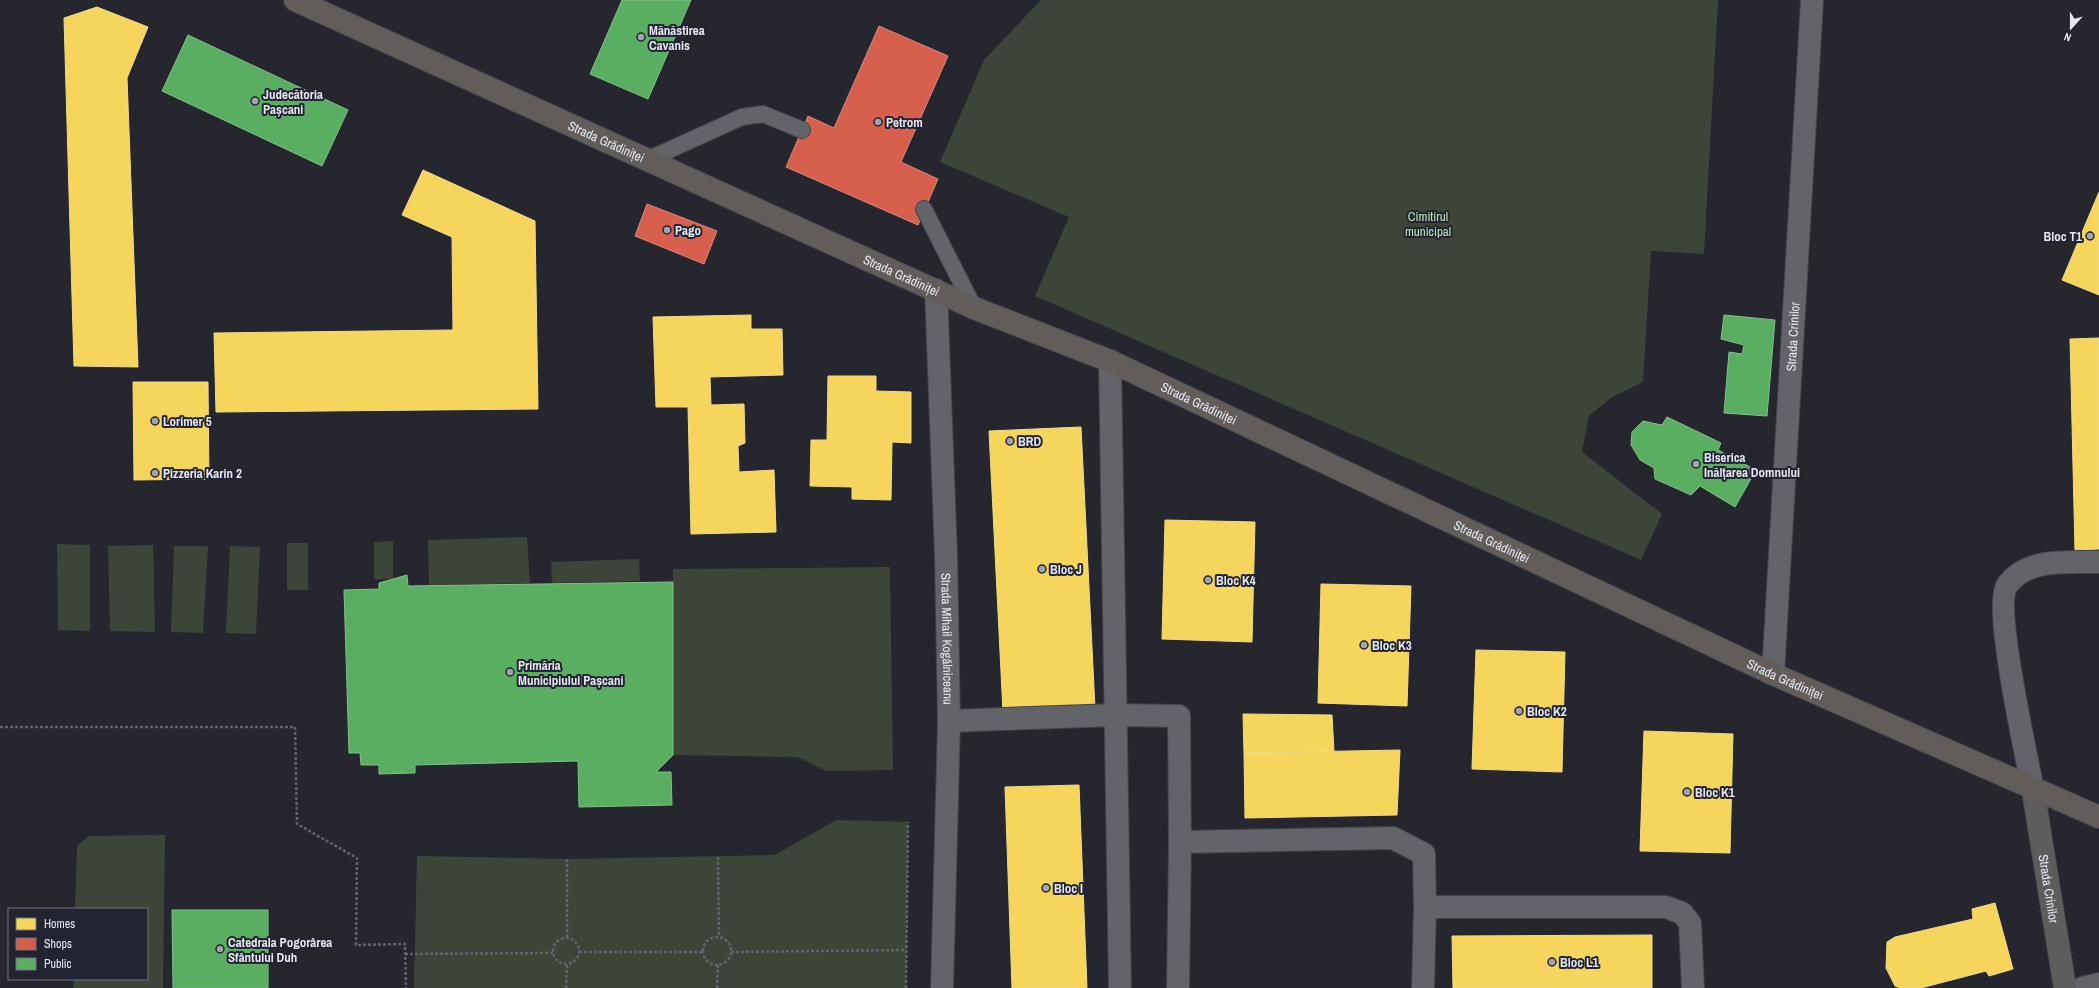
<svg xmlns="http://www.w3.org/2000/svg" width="2099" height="988" viewBox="0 0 2099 988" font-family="'Archivo Narrow',sans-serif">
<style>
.green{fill:#3d4539}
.homes{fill:#f6d55c;stroke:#f1da88}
.shops{fill:#d6604d;stroke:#da887e}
.public{fill:#5aae61;stroke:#84bf8c}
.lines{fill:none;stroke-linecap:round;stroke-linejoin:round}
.service-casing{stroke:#43444a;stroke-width:18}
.minor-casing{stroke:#43444a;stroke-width:24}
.secondary-casing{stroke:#43444a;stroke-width:24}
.primary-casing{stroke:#43444a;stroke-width:24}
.path{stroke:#626369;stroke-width:2.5;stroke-dasharray:3 2;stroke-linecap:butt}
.service{stroke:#63646a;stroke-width:16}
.minor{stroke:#63646a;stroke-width:22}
.secondary{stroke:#5e5d5e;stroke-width:22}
.primary{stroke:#625d5b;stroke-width:22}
.poi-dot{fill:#a2a3ac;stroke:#222431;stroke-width:1.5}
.labels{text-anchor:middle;stroke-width:4;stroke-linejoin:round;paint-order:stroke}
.poi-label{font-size:13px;font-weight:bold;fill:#e5e6f0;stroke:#222431;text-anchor:start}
.street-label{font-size:13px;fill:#e5e6f0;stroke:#222431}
.park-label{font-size:13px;fill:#c6e4b4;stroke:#222431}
</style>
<rect width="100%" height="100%" fill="#26272e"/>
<path class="green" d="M 1041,0 L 1718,0 L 1704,254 L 1651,251 L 1643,382 L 1612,397 L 1589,416 L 1582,452 L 1662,514 L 1641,560 L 1035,296 L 1069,217 L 940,162 L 984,60 Z
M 527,537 L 530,583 L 429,585 L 428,540 Z
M 393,541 L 393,579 L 374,579 L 374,542 Z
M 287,543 L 308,543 L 308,590 L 287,590 Z
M 57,544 L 90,545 L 90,631 L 58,630 Z
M 153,545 L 155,632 L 110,631 L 108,546 Z
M 174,546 L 208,546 L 203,633 L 171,632 Z
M 230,546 L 260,547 L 256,634 L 226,633 Z
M 639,559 L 640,581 L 552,583 L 551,562 Z
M 890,567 L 893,770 L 826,771 L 798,757 L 673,755 L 673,569 Z
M 836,820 L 908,822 L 906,988 L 414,988 L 417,856 L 567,859 L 775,855 Z
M 165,835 L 163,988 L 73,988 L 74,979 L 147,979 L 147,909 L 75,909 L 77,846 L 89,836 Z"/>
<path class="homes" d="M 97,7 L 148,27 L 127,78 L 138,367 L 74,366 L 64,18 Z
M 423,170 L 535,221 L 538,409 L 216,412 L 214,333 L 453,330 L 452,237 L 402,215 Z
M 2099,192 L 2099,295 L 2062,280 Z
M 751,315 L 751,329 L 782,329 L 783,375 L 710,377 L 711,405 L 744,404 L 745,443 L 738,446 L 739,472 L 774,470 L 776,532 L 691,534 L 688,407 L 656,407 L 653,317 Z
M 2099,338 L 2099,549 L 2075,550 L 2070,339 Z
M 828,376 L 876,376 L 876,391 L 911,392 L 911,443 L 892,442 L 891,500 L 852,499 L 852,487 L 810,486 L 811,440 L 827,440 Z
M 133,382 L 208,382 L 209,479 L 134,480 Z
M 1081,427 L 1095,708 L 1003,712 L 989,431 Z
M 1165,520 L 1255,522 L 1252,642 L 1162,639 Z
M 1321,584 L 1411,586 L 1407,706 L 1318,703 Z
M 1476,650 L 1565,652 L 1562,772 L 1472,769 Z
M 1243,714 L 1332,715 L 1334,751 L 1244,753 Z
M 1644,731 L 1733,734 L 1730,853 L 1640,851 Z
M 1400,750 L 1397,815 L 1245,818 L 1244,753 Z
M 1079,785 L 1087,988 L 1012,988 L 1005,787 Z
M 1995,903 L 2013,969 L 1989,976 L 1986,971 L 1921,988 L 1900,988 L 1895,986 L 1886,968 L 1887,942 L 1895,937 L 1973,919 L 1972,909 Z
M 1652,935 L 1652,988 L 1453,988 L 1452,936 Z"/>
<path class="shops" d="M 879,26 L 948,56 L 901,162 L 938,179 L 918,225 L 786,167 L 808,116 L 834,128 Z
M 647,204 L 717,231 L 704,264 L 635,236 Z"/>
<path class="public" d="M 622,0 L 691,0 L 648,99 L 590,74 Z
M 188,35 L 348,110 L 322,166 L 162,91 Z
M 1724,315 L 1775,320 L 1767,416 L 1724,413 L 1729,352 L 1742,354 L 1744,345 L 1721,339 Z
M 1667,417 L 1721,443 L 1718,450 L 1756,470 L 1735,507 L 1700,486 L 1691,495 L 1655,479 L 1654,468 L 1640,460 L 1631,445 L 1632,432 L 1643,421 L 1662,425 Z
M 407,575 L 408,586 L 673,582 L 673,755 L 656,772 L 671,772 L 672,805 L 579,807 L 578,761 L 415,765 L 415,773 L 379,774 L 379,765 L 361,765 L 360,753 L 349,753 L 344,590 L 379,589 L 379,583 Z
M 172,910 L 268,910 L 268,988 L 173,988 Z"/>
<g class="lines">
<defs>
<path id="service" d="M 647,160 L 742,117 L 763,114 L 802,130
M 924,209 L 974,308"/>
<g id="minor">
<path id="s1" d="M 936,290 L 946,555 L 949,721 L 942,988"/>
<path d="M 1110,361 L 1120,988"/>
<path id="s2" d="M 1773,674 L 1812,0"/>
<path d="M 949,721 L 1117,715 L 1179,716 L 1180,842 L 1393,838 L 1424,854 L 1425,907 L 1666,907 L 1682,913 L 1690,923 L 1693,988"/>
<path d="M 2033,790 C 2027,758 1992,603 2008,584 C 2029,557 2069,563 2099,562"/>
<path d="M 1178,988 L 1180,842"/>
<path d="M 1423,988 L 1425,907"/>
<path d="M 2083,988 L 2099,984"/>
</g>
<g id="secondary">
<path id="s3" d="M 2033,790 L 2065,988"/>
</g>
<g id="primary">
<path id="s4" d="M 295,0 L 974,308 L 1110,361 L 1773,674 L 2099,817"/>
</g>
</defs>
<use href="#service" class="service-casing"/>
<use href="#minor" class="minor-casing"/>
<use href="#secondary" class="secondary-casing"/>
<use href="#primary" class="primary-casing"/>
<path class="path" d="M 0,727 L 295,727 L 297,824 L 357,858 L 356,945 L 405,944 L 406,988
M 718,857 L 719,937
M 567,859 L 567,939
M703 951a14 14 0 1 1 28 0a14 14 0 1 1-28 0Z
M553 951a13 13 0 1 1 26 0a13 13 0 1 1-26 0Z
M 579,952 L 703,952
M 731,952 L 906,950
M 405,954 L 554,953
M 566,988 L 567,965
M 717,988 L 718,965
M 906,988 L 908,822"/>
<use href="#service" class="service"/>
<use href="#minor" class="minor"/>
<use href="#secondary" class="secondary"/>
<use href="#primary" class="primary"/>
</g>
<g class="poi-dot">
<circle cx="641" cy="37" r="4"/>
<circle cx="255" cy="101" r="4"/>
<circle cx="878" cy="122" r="4"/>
<circle cx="667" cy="230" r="4"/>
<circle cx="2090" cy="236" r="4"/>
<circle cx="155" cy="421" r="4"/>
<circle cx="1010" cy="441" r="4"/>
<circle cx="1696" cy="464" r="4"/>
<circle cx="155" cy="473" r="4"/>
<circle cx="1042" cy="569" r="4"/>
<circle cx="1208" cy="580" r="4"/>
<circle cx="1364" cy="645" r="4"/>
<circle cx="510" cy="672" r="4"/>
<circle cx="1519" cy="711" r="4"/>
<circle cx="1687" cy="792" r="4"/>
<circle cx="1046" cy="888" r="4"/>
<circle cx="220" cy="949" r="4"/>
<circle cx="1552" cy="962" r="4"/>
</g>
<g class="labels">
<g class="poi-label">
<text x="649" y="35">Mănăstirea<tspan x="649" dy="15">Cavanis</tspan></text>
<text x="263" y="99">Judecătoria<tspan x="263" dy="15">Pașcani</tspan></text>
<text x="886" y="127">Petrom</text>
<text x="675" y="235">Pago</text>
<text x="2082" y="241" text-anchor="end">Bloc T1</text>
<text x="163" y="426">Lorimer 5</text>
<text x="1018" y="446">BRD</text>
<text x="1704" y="462">Biserica<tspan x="1704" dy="15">Inălțarea Domnului</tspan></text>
<text x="163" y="478">Pizzeria Karin 2</text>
<text x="1050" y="574">Bloc J</text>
<text x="1216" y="585">Bloc K4</text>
<text x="1372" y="650">Bloc K3</text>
<text x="518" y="670">Primăria<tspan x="518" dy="15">Municipiului Pașcani</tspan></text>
<text x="1527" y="716">Bloc K2</text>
<text x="1695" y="797">Bloc K1</text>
<text x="1054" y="893">Bloc I</text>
<text x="228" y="947">Catedrala Pogorârea<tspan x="228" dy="15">Sfântului Duh</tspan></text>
<text x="1560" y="967">Bloc L1</text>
</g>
<g class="street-label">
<text dy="5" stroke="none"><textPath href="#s4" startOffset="342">Strada Grădiniței</textPath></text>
<text dy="5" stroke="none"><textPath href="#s4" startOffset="666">Strada Grădiniței</textPath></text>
<text dy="5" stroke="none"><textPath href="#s2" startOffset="338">Strada Crinilor</textPath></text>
<text dy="5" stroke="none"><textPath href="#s4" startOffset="990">Strada Grădiniței</textPath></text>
<text dy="5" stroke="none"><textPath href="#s4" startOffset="1314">Strada Grădiniței</textPath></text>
<text dy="5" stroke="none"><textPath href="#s1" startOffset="349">Strada Mihail Kogălniceanu</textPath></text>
<text dy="5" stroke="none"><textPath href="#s4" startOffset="1638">Strada Grădiniței</textPath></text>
<text dy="5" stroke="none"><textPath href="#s3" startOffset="100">Strada Crinilor</textPath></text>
</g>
<g class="park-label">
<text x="1428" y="221">Cimitirul<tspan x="1428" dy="15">municipal</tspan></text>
</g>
</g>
<rect x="8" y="908" width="140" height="72" fill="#222431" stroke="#70727d"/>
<rect x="16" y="918" width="20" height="12" fill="#f6d55c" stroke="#70727d"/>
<text x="44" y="928" font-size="12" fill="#e5e6f0">Homes</text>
<rect x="16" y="938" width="20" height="12" fill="#d6604d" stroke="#70727d"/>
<text x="44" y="948" font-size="12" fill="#e5e6f0">Shops</text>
<rect x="16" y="958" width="20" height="12" fill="#5aae61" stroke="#70727d"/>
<text x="44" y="968" font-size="12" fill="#e5e6f0">Public</text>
<g transform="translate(2071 28) rotate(201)" stroke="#222431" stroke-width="3" paint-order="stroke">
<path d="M0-3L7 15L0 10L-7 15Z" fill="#e5e6f0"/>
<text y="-6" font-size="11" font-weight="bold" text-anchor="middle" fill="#e5e6f0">N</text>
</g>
</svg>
